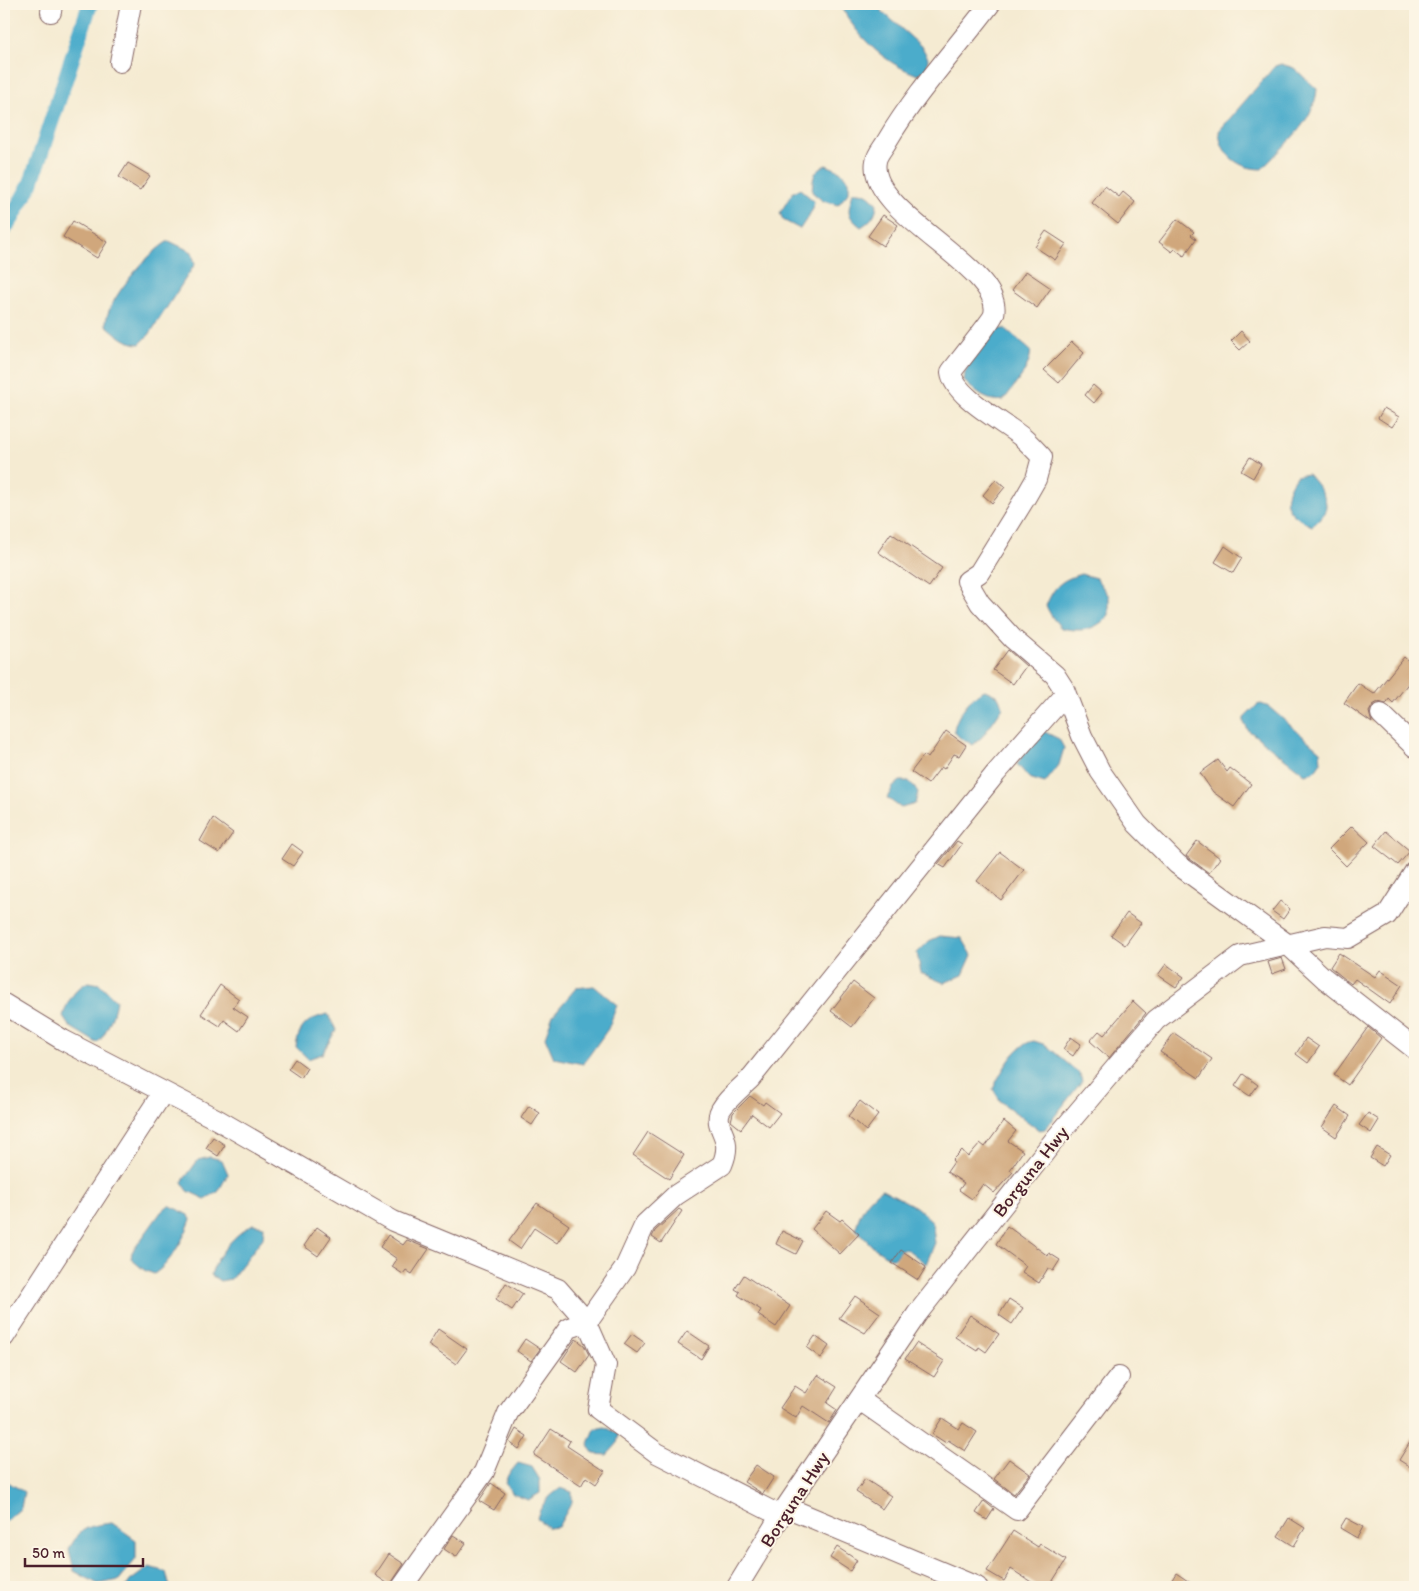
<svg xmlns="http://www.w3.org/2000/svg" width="1419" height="1591" viewBox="0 0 1419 1591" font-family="Itim,sans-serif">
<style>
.water{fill:#4caccb;stroke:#4b667b}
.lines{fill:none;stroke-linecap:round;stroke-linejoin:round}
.canal{stroke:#4caccb;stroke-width:16}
.building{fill:#d0a77b}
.minor-casing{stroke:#866665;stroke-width:22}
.minor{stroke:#fff;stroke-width:20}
.labels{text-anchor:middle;stroke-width:4;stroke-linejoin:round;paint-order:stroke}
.street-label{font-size:19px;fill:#4a1f2b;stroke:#fcf5e5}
</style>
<rect width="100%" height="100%" fill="#fcf5e5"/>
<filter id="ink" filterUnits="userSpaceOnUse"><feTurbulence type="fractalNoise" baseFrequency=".02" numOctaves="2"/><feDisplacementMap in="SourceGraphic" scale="10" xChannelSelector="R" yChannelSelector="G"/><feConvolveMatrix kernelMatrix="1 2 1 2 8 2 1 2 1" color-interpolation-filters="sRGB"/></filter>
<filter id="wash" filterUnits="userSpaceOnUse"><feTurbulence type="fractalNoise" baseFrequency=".0096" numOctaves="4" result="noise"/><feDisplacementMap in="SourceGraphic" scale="20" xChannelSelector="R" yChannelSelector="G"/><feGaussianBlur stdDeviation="1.12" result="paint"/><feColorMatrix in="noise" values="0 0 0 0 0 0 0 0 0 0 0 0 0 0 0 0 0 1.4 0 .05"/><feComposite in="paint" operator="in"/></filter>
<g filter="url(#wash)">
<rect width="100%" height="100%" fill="#f5ebd2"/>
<path class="water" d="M 842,4 L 874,4 L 922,47 L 928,58 L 927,69 L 918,75 C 884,63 858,38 841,6 Z
M 1281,64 L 1294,68 L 1317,89 C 1315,121 1283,146 1262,169 C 1239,169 1220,155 1219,131 L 1275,66 Z
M 826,165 L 840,171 L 849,181 L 849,192 L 838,205 L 823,201 L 812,192 C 813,179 813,170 826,165 Z
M 800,189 L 814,201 L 813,209 L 800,229 L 783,220 L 780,213 L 793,192 Z
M 853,192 C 865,191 870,195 877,204 C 876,215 871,221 861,227 C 844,214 849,210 853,192 Z
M 169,241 L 192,252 L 195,264 L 149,335 L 140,344 C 127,344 116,334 106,325 C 104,303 150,250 169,241 Z
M 992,329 L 1006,329 L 1031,351 C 1029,371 1015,384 1004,400 C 987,403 976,392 964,381 L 965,372 L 986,332 Z
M 1308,474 C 1324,493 1337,508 1312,526 C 1285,513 1279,501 1296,476 Z
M 1081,574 L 1096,578 L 1109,596 L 1109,615 C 1095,631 1081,632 1061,628 L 1052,617 L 1046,606 C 1054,586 1061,580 1081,574 Z
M 985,690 L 998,696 L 1003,707 L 983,736 L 973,745 L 959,737 L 954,731 C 955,717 972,694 985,690 Z
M 1261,704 L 1269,707 L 1320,751 L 1321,762 L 1314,772 L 1305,774 L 1248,730 L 1244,723 L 1244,718 L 1257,705 Z
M 1041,730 L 1059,739 L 1064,748 L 1059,765 L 1045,783 L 1029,778 L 1017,764 Z
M 900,781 L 909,781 L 918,792 L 915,804 L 901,808 L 887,798 L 893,787 Z
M 940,936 L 962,938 L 972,955 L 963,975 L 944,983 L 921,973 L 917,953 L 929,941 Z
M 88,982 L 100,984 L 116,1000 C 115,1011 106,1036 97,1043 L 69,1026 L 63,1017 C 66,1003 75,988 88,982 Z
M 594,986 L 617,1005 L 608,1029 L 583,1064 L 554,1058 L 545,1037 L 553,1015 L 576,988 Z
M 328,1014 L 336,1030 L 322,1054 L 308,1059 L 296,1047 C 299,1026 307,1019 328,1014 Z
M 1034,1041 L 1046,1045 L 1080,1074 L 1082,1081 L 1045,1129 L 1039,1130 L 1001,1102 L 993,1089 C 1000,1074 1016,1043 1034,1041 Z
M 210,1157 L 222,1160 L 228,1174 L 218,1192 L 205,1199 L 188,1191 L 182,1182 L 198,1160 Z
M 882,1189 L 916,1207 L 932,1221 L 935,1243 L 926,1264 L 908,1250 L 901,1249 L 894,1258 L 890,1258 L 873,1247 L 856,1229 C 858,1214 869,1196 882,1189 Z
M 169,1205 L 188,1215 L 191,1219 C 185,1237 170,1264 154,1274 L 144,1270 L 131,1259 L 132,1252 L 161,1212 Z
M 253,1224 L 264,1226 L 263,1238 L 231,1279 L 220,1281 L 211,1275 C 217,1254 235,1234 253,1224 Z
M 605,1427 L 619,1434 L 617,1444 L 607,1455 L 594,1454 L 588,1446 L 595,1429 Z
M 518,1463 L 532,1467 L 540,1480 L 540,1493 L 528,1500 L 513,1494 L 505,1483 L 508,1475 Z
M 4,1482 L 8,1482 L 24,1492 L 21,1508 L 4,1523 Z
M 561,1488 L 572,1492 L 572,1502 L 558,1527 L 548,1528 L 537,1518 C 541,1504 549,1496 561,1488 Z
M 112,1523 L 136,1540 L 136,1559 L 119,1580 L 98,1584 L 74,1571 L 69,1549 C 81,1527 87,1526 112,1523 Z
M 149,1567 L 166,1572 L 170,1587 L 126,1587 L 130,1581 Z"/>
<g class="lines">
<path class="canal" d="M 4,229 L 12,218 L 31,183 L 90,4"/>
</g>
<g id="blocks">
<path class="building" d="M 128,163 L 150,176 L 140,190 L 119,177 Z
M 1105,186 L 1119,197 L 1123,192 L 1135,202 L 1118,224 L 1092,203 Z
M 883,215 L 898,225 L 883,246 L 868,236 Z
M 1177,219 L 1194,232 L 1191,235 L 1196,239 L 1184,256 L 1175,249 L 1172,252 L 1159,242 Z
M 73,221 L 107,242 L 97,258 L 63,237 Z
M 1046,231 L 1066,244 L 1055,260 L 1035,247 Z
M 1026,271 L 1051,288 L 1037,308 L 1012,290 Z
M 1241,331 L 1250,341 L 1240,350 L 1231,341 Z
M 1072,342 L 1084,353 L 1059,383 L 1044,370 Z
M 1093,385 L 1102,393 L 1094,403 L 1085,395 Z
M 1384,408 L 1399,417 L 1392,427 L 1378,418 Z
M 1250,457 L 1261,464 L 1253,478 L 1241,471 Z
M 996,479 L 1005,487 L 992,503 L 983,495 Z
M 891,533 L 942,568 L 929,587 L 878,552 Z
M 1225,546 L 1242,558 L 1233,573 L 1215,562 Z
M 1008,650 L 1026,666 L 1013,684 L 993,670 Z
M 1404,657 L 1415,667 L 1415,686 L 1410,681 L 1393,703 L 1389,699 L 1386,704 L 1378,702 L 1373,705 L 1369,712 L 1372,723 L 1344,703 L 1358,683 L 1374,694 Z
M 946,731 L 966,745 L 959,756 L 954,754 L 944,769 L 941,767 L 928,784 L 911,772 L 924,755 L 928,758 Z
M 1218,760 L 1227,772 L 1230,768 L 1251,784 L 1234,807 L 1213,792 L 1200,773 Z
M 213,818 L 233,833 L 219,853 L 200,841 Z
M 1352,826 L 1369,842 L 1346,866 L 1329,849 Z
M 1386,831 L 1410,851 L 1398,865 L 1374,846 Z
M 957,841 L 962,844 L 945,868 L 938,864 Z
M 1197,841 L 1220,858 L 1209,873 L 1186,856 Z
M 292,844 L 303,852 L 293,866 L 282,859 Z
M 1000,852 L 1024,870 L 1001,900 L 977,881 Z
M 1280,901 L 1290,909 L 1283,919 L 1272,911 Z
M 1127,913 L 1141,923 L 1125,945 L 1111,935 Z
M 1339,953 L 1375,977 L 1380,970 L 1402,985 L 1390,1004 L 1355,979 L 1351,984 L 1330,967 Z
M 1282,958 L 1286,969 L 1272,974 L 1268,962 Z
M 1166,964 L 1184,977 L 1176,987 L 1158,975 Z
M 853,982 L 874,998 L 852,1027 L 831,1011 Z
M 220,985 L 239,999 L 233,1007 L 248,1017 L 239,1031 L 224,1020 L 220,1026 L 201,1014 Z
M 1133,1001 L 1146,1013 L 1109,1058 L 1090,1041 L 1099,1031 L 1104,1035 Z
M 1368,1027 L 1381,1038 L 1348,1085 L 1334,1075 Z
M 1174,1033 L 1212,1059 L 1199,1078 L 1160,1052 Z
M 1071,1037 L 1081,1044 L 1073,1056 L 1063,1049 Z
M 1306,1038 L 1319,1047 L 1308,1063 L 1296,1054 Z
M 295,1059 L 307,1068 L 301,1078 L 288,1069 Z
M 1243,1074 L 1258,1085 L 1250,1096 L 1235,1086 Z
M 750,1096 L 763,1105 L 765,1102 L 780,1113 L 769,1127 L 752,1114 L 741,1129 L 731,1121 L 733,1113 Z
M 860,1101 L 878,1115 L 866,1131 L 848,1116 Z
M 529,1106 L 540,1113 L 532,1125 L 521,1118 Z
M 1336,1106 L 1350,1116 L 1336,1137 L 1322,1127 Z
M 1368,1113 L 1379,1120 L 1371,1133 L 1359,1125 Z
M 1004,1121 L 1016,1131 L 1008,1141 L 1023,1151 L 1010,1170 L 1013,1172 L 994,1193 L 983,1184 L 972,1199 L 959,1190 L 964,1183 L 947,1172 L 954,1162 L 952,1160 L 962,1150 L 968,1157 L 980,1143 L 985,1147 Z
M 648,1132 L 684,1155 L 669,1179 L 633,1155 Z
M 213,1137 L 225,1145 L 218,1156 L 206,1148 Z
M 1377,1147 L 1390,1155 L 1383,1166 L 1370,1158 Z
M 537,1203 L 569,1225 L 557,1243 L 534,1228 L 520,1249 L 509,1241 Z
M 679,1209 L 682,1211 L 661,1243 L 652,1237 L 655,1231 Z
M 826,1211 L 840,1221 L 842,1219 L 859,1234 L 840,1254 L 812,1229 Z
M 1007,1226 L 1048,1256 L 1049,1253 L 1060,1260 L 1053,1271 L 1048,1268 L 1039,1283 L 1022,1272 L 1026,1266 L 996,1244 Z
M 317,1227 L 331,1237 L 318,1256 L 304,1246 Z
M 782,1231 L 803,1241 L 796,1254 L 776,1244 Z
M 388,1235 L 403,1245 L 407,1240 L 429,1249 L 412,1274 L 406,1270 L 403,1274 L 392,1267 L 397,1259 L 380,1247 Z
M 901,1250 L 926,1267 L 918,1280 L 892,1263 Z
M 744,1275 L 790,1306 L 776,1327 L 758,1315 L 761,1310 L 738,1295 L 740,1292 L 735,1289 Z
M 506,1283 L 523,1294 L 512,1310 L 496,1299 Z
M 855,1296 L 880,1313 L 865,1333 L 839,1318 Z
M 1009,1299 L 1023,1308 L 1012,1324 L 999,1315 Z
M 970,1315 L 999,1334 L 986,1352 L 979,1347 L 977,1351 L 955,1337 Z
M 438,1329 L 467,1349 L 456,1364 L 428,1345 Z
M 687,1331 L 709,1346 L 701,1359 L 678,1344 Z
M 632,1334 L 645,1343 L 637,1353 L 624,1344 Z
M 815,1336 L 829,1346 L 821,1358 L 807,1348 Z
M 525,1339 L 540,1349 L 531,1361 L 517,1351 Z
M 576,1339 L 584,1345 L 589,1355 L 577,1372 L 561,1361 Z
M 916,1343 L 944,1361 L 934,1377 L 905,1359 Z
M 818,1375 L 837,1387 L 827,1403 L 837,1410 L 829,1423 L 803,1406 L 796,1418 L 780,1408 L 795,1386 L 806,1393 Z
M 942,1418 L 959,1429 L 963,1423 L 977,1432 L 965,1451 L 948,1440 L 946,1443 L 932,1434 Z
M 516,1429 L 527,1436 L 519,1449 L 509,1442 Z
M 551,1429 L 570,1441 L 567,1446 L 605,1471 L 596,1484 L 586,1477 L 581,1486 L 534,1455 Z
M 1415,1434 L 1415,1470 L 1399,1460 Z
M 1009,1459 L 1030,1474 L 1014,1494 L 994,1479 Z
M 756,1465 L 774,1477 L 763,1494 L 744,1482 Z
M 865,1479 L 891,1496 L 882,1509 L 856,1492 Z
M 491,1483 L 505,1493 L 494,1510 L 479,1501 Z
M 984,1501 L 994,1509 L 987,1520 L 976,1513 Z
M 1289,1518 L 1305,1528 L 1294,1546 L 1278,1536 Z
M 1346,1518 L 1363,1527 L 1357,1538 L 1340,1528 Z
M 1013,1531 L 1038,1547 L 1040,1544 L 1066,1560 L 1049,1587 L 1039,1587 L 1011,1569 L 1004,1581 L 987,1571 Z
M 453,1535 L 466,1543 L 456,1557 L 444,1549 Z
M 837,1547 L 857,1560 L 850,1571 L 830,1558 Z
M 389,1554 L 404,1564 L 390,1585 L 375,1575 Z
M 1176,1573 L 1197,1587 L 1176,1587 L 1170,1583 Z"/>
</g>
</g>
<g filter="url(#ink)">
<use href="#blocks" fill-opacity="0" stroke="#866665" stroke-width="1"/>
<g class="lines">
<defs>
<path id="minor" d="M 990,4 C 956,49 916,92 887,141 C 884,147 877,154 876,161 C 866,213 1005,268 994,314 C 993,319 958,363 951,372 C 954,397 1004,422 1023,438 C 1030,444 1036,451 1042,457 L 1036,479 L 1024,500 L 979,573 L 967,581 L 980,603 L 1013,639 L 1055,675 L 1064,689 L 1082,736 L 1100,771 L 1137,824 L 1177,864 L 1287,944 L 1324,978 L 1415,1049
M 51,12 L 52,4
M 120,62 L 131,4
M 1381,714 L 1415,747
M 4,1004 L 63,1040 L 218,1120 L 393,1221 L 558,1289 L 587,1322 L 606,1365 L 598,1409 L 657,1453 L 781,1516
M 4,1337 L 162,1094
M 860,1400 L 1017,1510 L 1119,1377
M 786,1507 L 977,1587
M 402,1587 L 484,1472 L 508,1413 L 569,1328 L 587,1322 L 625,1268 L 645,1224 L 676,1195 L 722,1165 C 734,1137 716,1132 719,1115 C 720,1105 743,1086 750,1079 L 996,773 L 1066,694
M 737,1587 L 786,1507 L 917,1314 L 1056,1138 L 1156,1020 L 1240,956 L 1325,936 L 1348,938 L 1387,915 L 1415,871"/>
</defs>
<use href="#minor" class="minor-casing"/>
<use href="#minor" class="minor"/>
</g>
</g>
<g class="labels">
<g class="street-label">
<text transform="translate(1030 1171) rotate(-52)" y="7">Borguna Hwy</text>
<text transform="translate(794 1499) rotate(-57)" y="7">Borguna Hwy</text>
</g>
</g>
<rect width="1419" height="1591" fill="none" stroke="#fcf5e5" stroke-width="20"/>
<path d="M25 1558v8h118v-8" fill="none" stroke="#4a1f2b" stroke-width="2.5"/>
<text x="32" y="1558" font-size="15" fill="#4a1f2b" stroke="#fcf5e5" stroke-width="4" paint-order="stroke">50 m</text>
</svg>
